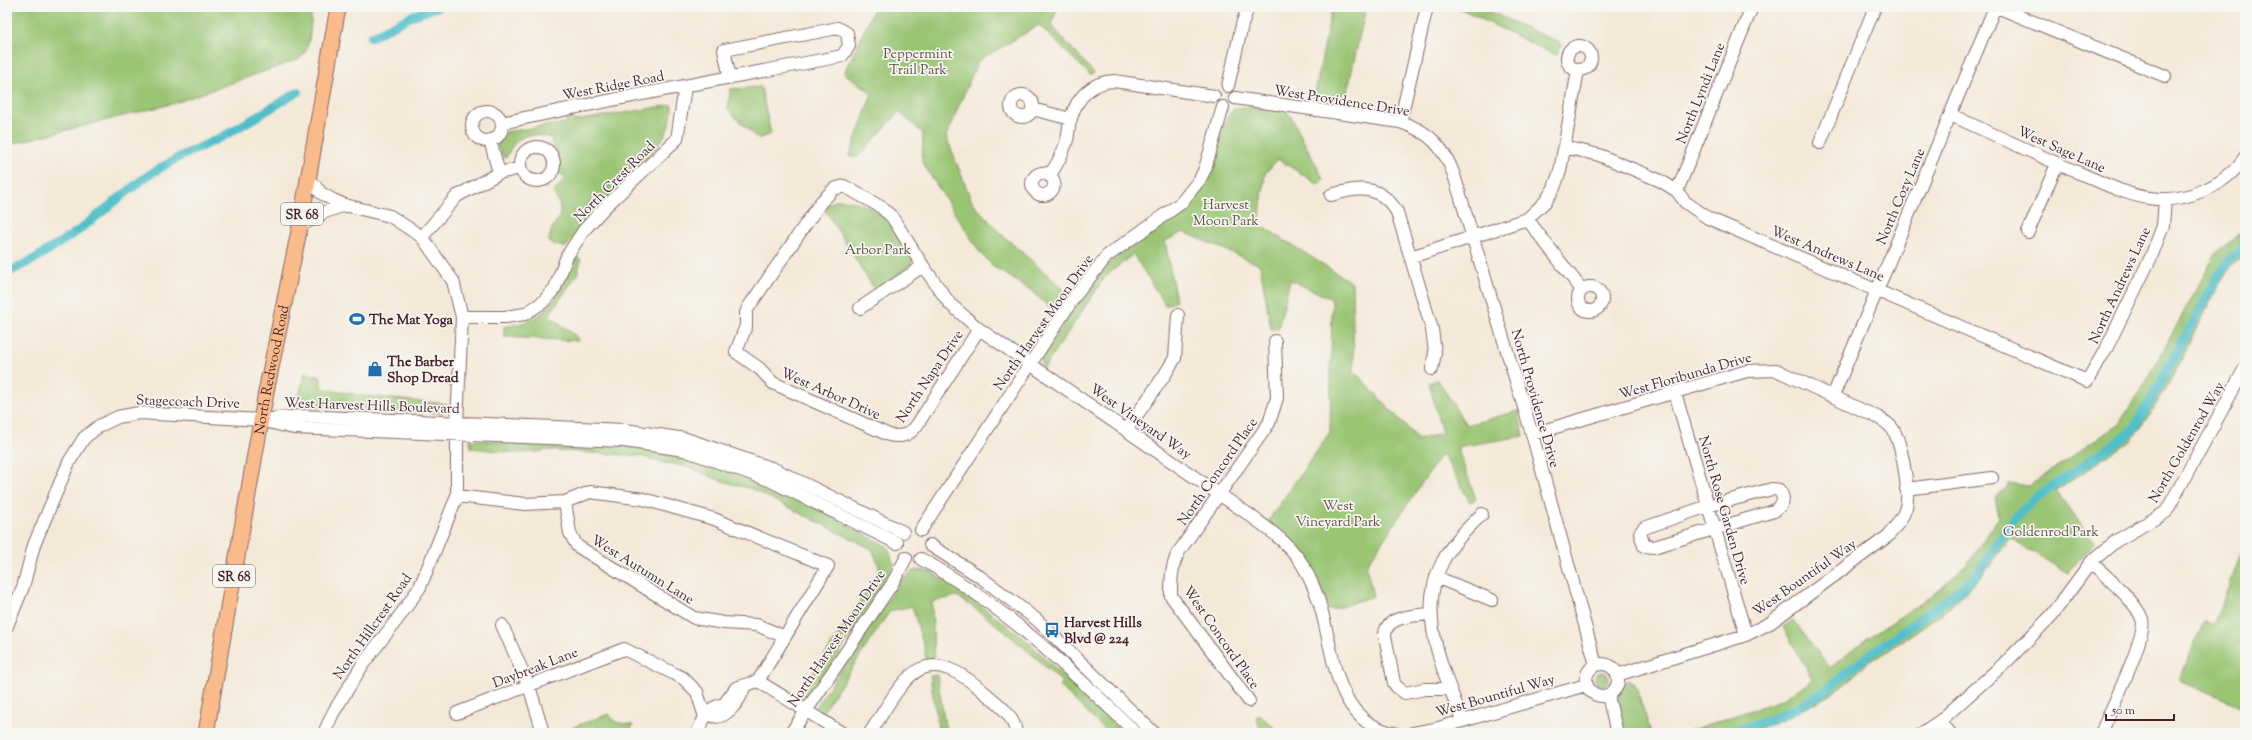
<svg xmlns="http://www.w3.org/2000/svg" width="2252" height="740" viewBox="0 0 2252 740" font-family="'Sorts Mill Goudy',serif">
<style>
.green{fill:#9ac573;stroke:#72724f}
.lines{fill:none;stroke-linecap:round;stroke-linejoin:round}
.canal{stroke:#51bfc9;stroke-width:9}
.minor-casing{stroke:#866668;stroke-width:14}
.major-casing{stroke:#866668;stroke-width:17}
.minor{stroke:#fff;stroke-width:12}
.major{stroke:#fabb8b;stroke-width:15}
.labels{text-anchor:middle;stroke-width:3.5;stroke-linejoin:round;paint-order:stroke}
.shield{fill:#f6f6f2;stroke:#7e6067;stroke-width:1}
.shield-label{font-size:13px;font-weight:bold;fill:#4a1f2b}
.park-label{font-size:14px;fill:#625141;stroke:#f6f6f2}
.street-label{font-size:14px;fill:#4a1f2b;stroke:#f6f6f2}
.poi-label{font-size:14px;font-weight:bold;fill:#4a1f2b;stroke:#f6f6f2;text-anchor:start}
</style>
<rect width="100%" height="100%" fill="#f6f6f2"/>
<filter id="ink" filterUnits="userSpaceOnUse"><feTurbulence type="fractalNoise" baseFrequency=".025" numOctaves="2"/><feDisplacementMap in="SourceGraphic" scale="8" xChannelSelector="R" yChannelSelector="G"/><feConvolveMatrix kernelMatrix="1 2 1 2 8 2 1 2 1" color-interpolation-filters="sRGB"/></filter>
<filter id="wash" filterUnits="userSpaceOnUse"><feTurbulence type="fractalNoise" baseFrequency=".012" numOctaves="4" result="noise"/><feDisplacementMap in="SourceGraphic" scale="16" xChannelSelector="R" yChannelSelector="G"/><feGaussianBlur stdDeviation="0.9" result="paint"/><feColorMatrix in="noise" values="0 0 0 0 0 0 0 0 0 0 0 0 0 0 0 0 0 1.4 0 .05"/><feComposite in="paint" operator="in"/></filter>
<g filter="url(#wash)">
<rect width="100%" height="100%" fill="#f4e9d8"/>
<path class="green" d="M 7,7 L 313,7 C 309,23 313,49 299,59 L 175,103 L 7,145 Z
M 875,7 L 1058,7 L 1051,25 L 1094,73 L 1090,75 L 1039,25 L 978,61 L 946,136 L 972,202 L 998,231 L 1068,293 L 1056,313 L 1030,290 L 994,267 L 981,254 L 922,162 L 923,133 L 899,112 L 857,158 L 850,155 L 872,93 L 844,73 Z
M 1332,7 L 1366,7 L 1345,102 L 1314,98 Z
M 1457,7 L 1480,7 L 1562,44 L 1557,55 L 1551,53 Z
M 761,87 L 771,134 L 758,139 L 728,110 L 730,89 Z
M 672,105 C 675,142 632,171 609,195 L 609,198 L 566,247 L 562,247 L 549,242 C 550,217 571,221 553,193 L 566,178 L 556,170 L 551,138 C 528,131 516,135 506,158 L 503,157 L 497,146 L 505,132 L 566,123 L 565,113 L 570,112 L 574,121 Z
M 1250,106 L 1289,113 L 1324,180 L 1319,185 L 1278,159 L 1265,174 L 1259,224 L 1352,283 L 1354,371 L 1419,440 L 1442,433 L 1429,383 L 1438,380 L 1466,425 L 1518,411 L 1524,436 L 1457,447 L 1476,499 L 1470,502 L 1442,453 L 1366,566 L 1373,596 L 1329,611 C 1317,573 1299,545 1268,521 L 1330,432 L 1332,299 L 1290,280 L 1278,329 L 1271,329 L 1260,265 L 1184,232 L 1165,241 L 1176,301 L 1166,306 L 1133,254 L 1105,277 L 1044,368 L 1041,363 L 1042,357 L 1095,277 L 1128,247 L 1188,207 L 1208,176 L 1224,124 L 1229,114 L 1236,108 Z
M 837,200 C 880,200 892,228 913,259 L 911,265 L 875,290 L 823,207 Z
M 2245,229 L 2245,254 L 2228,270 L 2221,281 C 2193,334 2169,392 2131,440 L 2056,491 L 2094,542 L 2068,573 L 2010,539 L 1982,576 L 1950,607 L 1888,651 L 1870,661 L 1841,687 L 1821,700 L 1781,721 L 1747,733 L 1683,733 L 1781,700 L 1813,680 L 1783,627 L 1793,620 L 1830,668 L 1865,640 L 1921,603 L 1950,581 L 1967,564 L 1999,517 L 1995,497 L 2005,490 L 2009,483 L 2029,486 L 2119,424 L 2151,373 L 2216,253 Z
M 578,258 L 581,260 L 577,275 L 549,315 L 576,336 L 578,341 L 504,337 L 504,327 C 512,325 521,324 529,321 C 553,311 563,282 572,259 Z
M 305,373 L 321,377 L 321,388 L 363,396 L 447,404 L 443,413 L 302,407 L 299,396 Z
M 470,440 C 538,443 616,440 682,455 C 752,471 825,513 888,547 L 894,565 L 810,700 L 803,702 L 797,697 L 878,574 L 879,566 L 872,549 L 752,489 L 722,481 L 688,467 L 655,461 L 640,456 L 546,450 C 522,457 495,450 471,448 Z
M 2245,545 L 2245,708 L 2179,680 L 2204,622 L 2213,626 Z
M 921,570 L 932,572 L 941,579 L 943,578 L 1023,637 L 1123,733 L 1108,733 L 1061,687 L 1061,681 C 1028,650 994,621 957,596 L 932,602 L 934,660 L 926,661 L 925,651 L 912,606 L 890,611 L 822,713 L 814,710 L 902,579 L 913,571 Z
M1595 679a7 7 0 1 1 14 0a7 7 0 1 1-14 0Z
M 937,675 L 945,726 L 953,733 L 934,733 L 938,727 L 930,676 Z
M 1628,680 L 1635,684 L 1651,733 L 1624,733 C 1619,716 1611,692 1628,680 Z
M 609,714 L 615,722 L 633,725 L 630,730 L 633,733 L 577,733 L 573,727 Z
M 1259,714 L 1280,733 L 1262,733 L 1256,717 Z"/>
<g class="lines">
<path class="canal" d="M 371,37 L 414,15 L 438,7
M 7,273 L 36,258 L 78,231 L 147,176 L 179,157 L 224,136 L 298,92
M 1727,733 L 1774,719 L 1805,703 L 1825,691 L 1858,663 L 1956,593 L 1976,575 L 2014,519 L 2034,499 L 2126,436 L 2134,428 L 2149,404 L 2218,276 L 2229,260 L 2245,246"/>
</g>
</g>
<g filter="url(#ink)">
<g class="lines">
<defs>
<path id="minor" d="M 1997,7 L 2165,76
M1567 58a12 12 0 1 1 24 0a12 12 0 1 1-24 0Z
M 1228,86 L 1242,25 L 1248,7
M1011 106a11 11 0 1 1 22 0a11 11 0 1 1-22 0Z
M 1235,98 L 1400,122 C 1429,131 1444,147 1454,175 L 1532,434 L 1596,665
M 1032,109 L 1071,119
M472 126a15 15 0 1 1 30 0a15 15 0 1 1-30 0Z
M 1951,115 C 1995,135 2039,156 2084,175 C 2105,184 2127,195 2149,198 C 2184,204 2226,186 2245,157
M 1400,122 L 1427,7
M 502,123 C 614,98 729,78 842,56 L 849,46 L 847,33 L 838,28 L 724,50 L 730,78
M 490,140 L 499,173
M 1820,143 L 1875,7
M520 164a17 17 0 1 1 34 0a17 17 0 1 1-34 0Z
M 1564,147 L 1599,155 L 1661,181 L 1677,191 L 1685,202 L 1708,218 L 2087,381 L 2107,347 L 2151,257 L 2163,226 L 2165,199
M1032 184a11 11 0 1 1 22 0a11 11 0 1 1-22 0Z
M 1049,176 C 1057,165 1062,155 1066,143 C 1069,135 1068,126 1071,118 C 1077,97 1092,82 1114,81 L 1214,96
M 308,178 L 321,193 L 333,200 L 345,205 L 390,216 L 422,237 L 453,281 L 462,317 L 457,422 L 457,496 L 420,587 L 399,617 L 363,664 L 333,713 L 324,733
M 1677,191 L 1752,7
M 1331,195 C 1358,187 1380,184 1397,212 L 1432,329 L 1435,353 L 1432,369
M 1527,219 L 1582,290
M 300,226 L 325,212 L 345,205
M 2028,232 L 2057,164
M 422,237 L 457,196 L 499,173 L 520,168
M 1411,257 L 1527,219 L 1545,202 L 1554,188 L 1560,171 L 1578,70
M1578 299a12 12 0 1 1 24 0a12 12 0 1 1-24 0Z
M 860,308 L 923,266
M 462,317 L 505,317 L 525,314 L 543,302 L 555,288 L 567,256 L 584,230 L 604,208 L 677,139 L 685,87
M 979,329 L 917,425 C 910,435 901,438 889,435 L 773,383 L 760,369 L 736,352 L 746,326 L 746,313 L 748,308 L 821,202 L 834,189 L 844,186 L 881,207 L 892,217 L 923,266 L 950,304 L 979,329 L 1251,516 C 1271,531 1293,546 1305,569 C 1311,581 1317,593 1320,605 C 1334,651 1334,723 1394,733
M 1675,393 L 1746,635
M 1833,396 L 1995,7
M 264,421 L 294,428 L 624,441 L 684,450 L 769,480 L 897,543
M 1127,429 L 1164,376 L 1175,358 L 1178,315
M 1532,434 L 1747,371 L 1776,370 L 1877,417 C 1884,421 1892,425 1895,433 C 1902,448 1910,491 1906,507 C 1903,519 1895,527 1888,536 L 1770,623 L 1746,635 L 1617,675
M 1772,489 L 1779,490 C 1786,499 1783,505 1774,511 L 1654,547 L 1644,546 L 1640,533 L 1644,528 L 1708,506 Z
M 1906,489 L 1992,478
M 457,496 L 525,504 L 565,502 L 590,492 L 643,499 L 714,519 L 828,566 L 758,681
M 565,502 L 570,533 L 577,546 L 694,618 L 724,623 L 757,625 L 785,637
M 921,530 L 1075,296 L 1107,256 L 1181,203 L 1200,179 L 1205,169 L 1223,107
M 930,545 L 979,576 L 1037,620 L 1154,733
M 921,559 C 1002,604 1070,669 1136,733
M 2091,562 C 2105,576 2136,601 2142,619 C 2148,635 2109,714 2101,733
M 1436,577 L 1492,600
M 1430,614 C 1416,615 1384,616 1385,636 L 1394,683 L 1397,687 L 1405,693 L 1425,689 L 1450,689
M 502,625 L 529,686 L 542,729 L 540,733
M 7,626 L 23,587 L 34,545 L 69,462 L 84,438 L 99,426 L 118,417 L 139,413 L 261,420 L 300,416 L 625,430 L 686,439 L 774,469 L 903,532
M1586 680a16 16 0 1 1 32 0a16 16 0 1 1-32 0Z
M 758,681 L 842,733
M 744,687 C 741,699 725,723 710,715 L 713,708 L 725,703 L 736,688 L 758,681
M 1608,696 L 1617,733
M 1249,701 L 1171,596 C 1171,580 1171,568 1178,553 L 1269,423 L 1277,398 L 1275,341
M 457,713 L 624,649 L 683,678 L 697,692 L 705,717
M 1462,720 C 1444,671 1415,612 1443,561 C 1452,543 1468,528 1482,514
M 1940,721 L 1950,733
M 697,733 L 705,717 L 710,715
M 791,733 L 892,584 L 906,558
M 870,733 C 905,679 920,636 985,693 C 998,704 1014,715 1016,733
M 1413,733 L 1435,729 L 1586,685
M 1922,733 L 1940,721 L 2008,660 L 2052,615 L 2091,562 L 2116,541 L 2166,512 L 2245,368"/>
<g id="major">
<path id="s1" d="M 206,733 L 266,392 L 300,226 L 338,7"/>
</g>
</defs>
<use href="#minor" class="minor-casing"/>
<use href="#major" class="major-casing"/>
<use href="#minor" class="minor"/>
<use href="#major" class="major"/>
</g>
</g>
<defs>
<symbol id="stadium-bare" viewBox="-9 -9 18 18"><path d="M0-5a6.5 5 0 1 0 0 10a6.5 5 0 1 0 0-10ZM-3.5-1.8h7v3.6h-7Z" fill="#1f6fb2" stroke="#f6f6f2" stroke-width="2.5" paint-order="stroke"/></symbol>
<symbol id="shop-bare" viewBox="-9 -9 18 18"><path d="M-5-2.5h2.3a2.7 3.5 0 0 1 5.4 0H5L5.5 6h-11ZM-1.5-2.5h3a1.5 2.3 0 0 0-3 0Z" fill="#1f6fb2" stroke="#f6f6f2" stroke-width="2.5" paint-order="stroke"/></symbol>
<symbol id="bus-bare" viewBox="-9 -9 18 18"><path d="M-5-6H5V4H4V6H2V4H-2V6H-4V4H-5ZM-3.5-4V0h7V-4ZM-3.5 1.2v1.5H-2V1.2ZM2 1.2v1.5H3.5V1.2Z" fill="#1f6fb2" stroke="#f6f6f2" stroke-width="2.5" paint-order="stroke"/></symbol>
</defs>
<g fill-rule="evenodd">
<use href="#stadium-bare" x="346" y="308" width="22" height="22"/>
<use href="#shop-bare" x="364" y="358" width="22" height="22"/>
<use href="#bus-bare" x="1041" y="619" width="22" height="22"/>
</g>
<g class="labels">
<g class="shield">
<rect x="281" y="203" width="42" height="22" rx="3"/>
<rect x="213" y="565" width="42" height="22" rx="3"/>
</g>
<g class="shield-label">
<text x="302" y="219">SR 68</text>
<text x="234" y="581">SR 68</text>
</g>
<g class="park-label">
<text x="918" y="58">Peppermint<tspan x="918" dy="16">Trail Park</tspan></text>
<text x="1226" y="209">Harvest<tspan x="1226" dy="16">Moon Park</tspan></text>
<text x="878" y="254">Arbor Park</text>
<text x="1338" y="510">West<tspan x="1338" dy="16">Vineyard Park</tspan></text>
<text x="2051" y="536">Goldenrod Park</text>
</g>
<g class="street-label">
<text transform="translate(613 85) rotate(-11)" y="5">West Ridge Road</text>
<text transform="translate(1700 93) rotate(-68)" y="5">North Lyndi Lane</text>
<text transform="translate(1342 100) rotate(9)" y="5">West Providence Drive</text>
<text transform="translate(2062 149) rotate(24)" y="5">West Sage Lane</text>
<text transform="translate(614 181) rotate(-45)" y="5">North Crest Road</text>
<text transform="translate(1900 196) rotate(-67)" y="5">North Cozy Lane</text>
<text transform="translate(1828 253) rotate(23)" y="5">West Andrews Lane</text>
<text transform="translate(2119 285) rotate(-65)" y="5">North Andrews Lane</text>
<text transform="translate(1043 322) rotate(-55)" y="5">North Harvest Moon Drive</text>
<text dy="5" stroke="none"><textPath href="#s1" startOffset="369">North Redwood Road</textPath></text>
<text transform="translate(1685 375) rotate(-16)" y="5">West Floribunda Drive</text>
<text transform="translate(929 376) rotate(-56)" y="5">North Napa Drive</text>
<text transform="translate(831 393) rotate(24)" y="5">West Arbor Drive</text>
<text transform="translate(1536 398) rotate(74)" y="5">North Providence Drive</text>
<text transform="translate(188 401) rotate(2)" y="5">Stagecoach Drive</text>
<text transform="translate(372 405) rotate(2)" y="5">West Harvest Hills Boulevard</text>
<text transform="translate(1141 421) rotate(35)" y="5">West Vineyard Way</text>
<text transform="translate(2186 442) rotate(-60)" y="5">North Goldenrod Way</text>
<text transform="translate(1217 471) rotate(-55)" y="5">North Concord Place</text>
<text transform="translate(1725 510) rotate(74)" y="5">North Rose Garden Drive</text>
<text transform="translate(643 569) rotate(32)" y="5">West Autumn Lane</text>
<text transform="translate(1804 577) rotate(-35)" y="5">West Bountiful Way</text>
<text transform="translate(372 626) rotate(-55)" y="5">North Hillcrest Road</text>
<text transform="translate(1222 637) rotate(55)" y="5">West Concord Place</text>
<text transform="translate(836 638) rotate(-56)" y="5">North Harvest Moon Drive</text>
<text transform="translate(535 667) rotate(-21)" y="5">Daybreak Lane</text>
<text transform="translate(1495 695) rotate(-16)" y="5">West Bountiful Way</text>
</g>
<g class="poi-label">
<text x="369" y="324">The Mat Yoga</text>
<text x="387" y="366">The Barber<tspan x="387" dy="16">Shop Dread</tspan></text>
<text x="1064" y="627">Harvest Hills<tspan x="1064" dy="16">Blvd @ 224</tspan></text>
</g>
</g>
<rect width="2252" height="740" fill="none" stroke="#f6f6f2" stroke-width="24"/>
<path d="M2106 714v6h68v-6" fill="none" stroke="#4a1f2b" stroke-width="2"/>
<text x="2112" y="714" font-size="12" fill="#4a1f2b" stroke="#f6f6f2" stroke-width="3" paint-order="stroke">50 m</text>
</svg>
